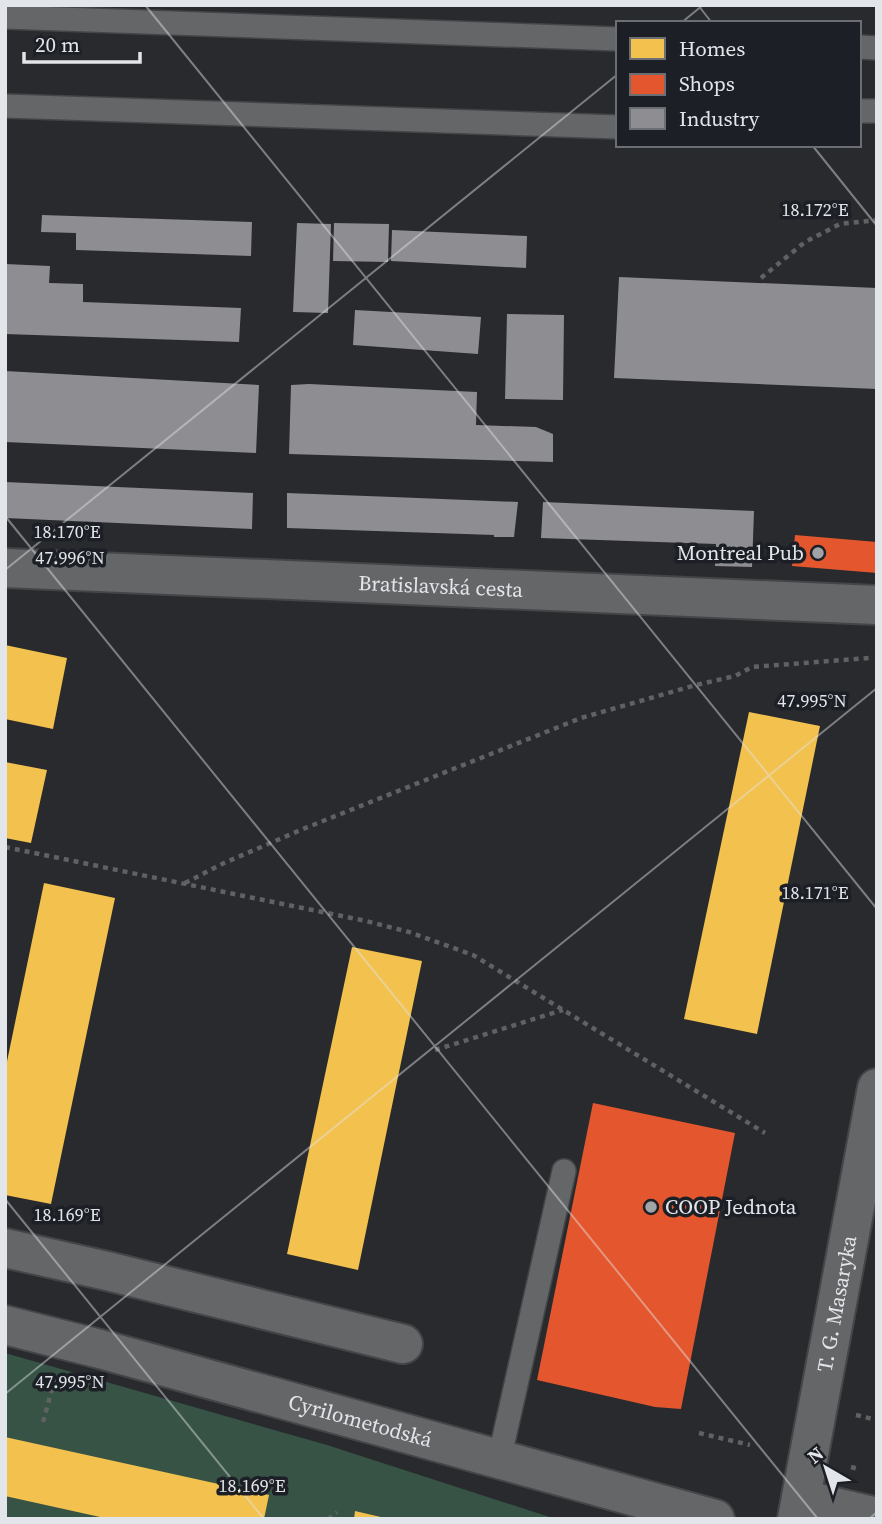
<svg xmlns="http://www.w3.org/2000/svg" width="882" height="1524" viewBox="0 0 882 1524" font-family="'Source Serif 4',serif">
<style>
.green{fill:#365345}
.homes{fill:#f2c14e}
.shops{fill:#e4572e}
.industry{fill:#8d8d92}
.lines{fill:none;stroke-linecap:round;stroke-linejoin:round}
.service-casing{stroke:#444547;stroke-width:26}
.minor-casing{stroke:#444547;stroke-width:42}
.path{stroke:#5f6163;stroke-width:4.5;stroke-dasharray:5 5;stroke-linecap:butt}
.service{stroke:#656668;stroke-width:23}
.minor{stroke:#656668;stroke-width:38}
.ticks{fill:none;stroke:#e2e5e9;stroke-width:2;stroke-opacity:0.45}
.poi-dot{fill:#a1a4a7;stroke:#1c1f25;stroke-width:2.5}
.labels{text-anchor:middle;stroke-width:7;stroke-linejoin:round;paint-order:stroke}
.poi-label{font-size:21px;fill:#e2e5e9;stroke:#1c1f25;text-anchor:end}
.street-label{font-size:21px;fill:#e2e5e9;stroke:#1c1f25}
.ticks-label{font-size:18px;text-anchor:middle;fill:#e2e5e9;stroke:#1c1f25;stroke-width:7;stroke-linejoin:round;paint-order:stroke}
</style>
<rect width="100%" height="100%" fill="#282a2d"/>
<path class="green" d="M 5,1353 L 327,1445 L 556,1519 L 5,1519 Z"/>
<path class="homes" d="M 5,645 L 67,658 L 53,729 L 5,719 Z
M 749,712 L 820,726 L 757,1034 L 684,1019 Z
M 5,762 L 47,770 L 31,843 L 5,838 Z
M 44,883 L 115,898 L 51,1204 L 5,1195 L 5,1071 Z
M 352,947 L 422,961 L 358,1270 L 287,1254 Z
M 5,1437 L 269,1495 L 264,1519 L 109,1519 L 5,1496 Z
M 355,1511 L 385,1518 L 385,1519 L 354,1519 Z"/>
<path class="shops" d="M 795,535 L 877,542 L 877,573 L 792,566 Z
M 593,1103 L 735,1133 L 681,1409 L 655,1407 L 537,1380 Z"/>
<path class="industry" d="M 42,215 L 252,222 L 251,256 L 76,250 L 76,233 L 41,232 Z
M 297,223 L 331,224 L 328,313 L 293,312 Z
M 334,223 L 389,224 L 388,262 L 333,261 Z
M 392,230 L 527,236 L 526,268 L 391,261 Z
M 5,264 L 50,266 L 49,283 L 83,284 L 83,302 L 241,308 L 239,342 L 5,334 Z
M 619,277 L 877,288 L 877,389 L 614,378 Z
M 355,310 L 481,317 L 478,354 L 353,345 Z
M 507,314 L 564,315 L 563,400 L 505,399 Z
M 5,371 L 259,385 L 256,453 L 5,442 Z
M 309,384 L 477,392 L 476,425 L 536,427 L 553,434 L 553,462 L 289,454 L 291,385 Z
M 5,482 L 253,493 L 252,529 L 5,518 Z
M 287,493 L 393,497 L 518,502 L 514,537 L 494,537 L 494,535 L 287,528 Z
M 543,502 L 754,511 L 752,567 L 715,566 L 716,544 L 541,538 Z"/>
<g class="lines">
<defs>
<path id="service" d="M 5,17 L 618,39
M 859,47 L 877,48
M 5,106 L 618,127
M 859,111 L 877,111
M 499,1460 L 564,1171"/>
<g id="minor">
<path id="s1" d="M 5,568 L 877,605"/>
<path d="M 5,1248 L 107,1271 L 403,1344"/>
<path id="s2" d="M 5,1325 L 100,1349 L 715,1519"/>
<path d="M 801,1499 L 877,1517"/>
<path id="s3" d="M 797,1519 L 877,1088"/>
</g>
</defs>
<use href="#service" class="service-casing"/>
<use href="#minor" class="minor-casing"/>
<path class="path" d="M 761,278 L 805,242 L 840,224 L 877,220
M 5,847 L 366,921 L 409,932 L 473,955 L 765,1133
M 185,883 L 224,863 L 303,829 L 581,718 L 696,685 L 735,676 L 752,667 L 869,658
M 435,1050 L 563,1010
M 856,1415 L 877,1420
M 43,1422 L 55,1378
M 699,1433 L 750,1445
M 851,1467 L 859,1469
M 328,1519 L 337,1512"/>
<use href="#service" class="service"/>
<use href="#minor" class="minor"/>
</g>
<path class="ticks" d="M 145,5 L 877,909M 698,5 L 712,23M 681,23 L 703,5M 812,145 L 877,226M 5,516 L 818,1519M 5,570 L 618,74M 5,1199 L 264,1519M 5,1394 L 877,688M 869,1519 L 877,1512"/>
<g class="poi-dot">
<circle cx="818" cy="553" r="7"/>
<circle cx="651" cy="1207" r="7"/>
</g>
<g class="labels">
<g class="poi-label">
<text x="804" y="560">Montreal Pub</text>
<text x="665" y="1214" text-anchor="start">COOP Jednota</text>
</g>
<g class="street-label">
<text dy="7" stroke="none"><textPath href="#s1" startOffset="436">Bratislavská cesta</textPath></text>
<text dy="7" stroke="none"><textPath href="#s3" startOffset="219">T. G. Masaryka</textPath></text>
<text dy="7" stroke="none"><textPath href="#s2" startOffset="368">Cyrilometodská</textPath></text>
</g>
</g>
<g class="ticks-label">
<text x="815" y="216">18.172°E</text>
<text x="67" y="538">18.170°E</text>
<text x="70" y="564">47.996°N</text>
<text x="812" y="707">47.995°N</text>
<text x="815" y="899">18.171°E</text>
<text x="67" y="1221">18.169°E</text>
<text x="70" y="1388">47.995°N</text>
<text x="252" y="1492">18.169°E</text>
</g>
<rect width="882" height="1524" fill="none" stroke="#e2e5e9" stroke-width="14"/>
<rect x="616" y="21" width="245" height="126" fill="#1c1f25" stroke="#6b6e73" stroke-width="2"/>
<rect x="630" y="38" width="35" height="21" fill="#f2c14e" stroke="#6b6e73" stroke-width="2"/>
<text x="679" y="56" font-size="21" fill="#e2e5e9">Homes</text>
<rect x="630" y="74" width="35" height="21" fill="#e4572e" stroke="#6b6e73" stroke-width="2"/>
<text x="679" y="91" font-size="21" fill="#e2e5e9">Shops</text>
<rect x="630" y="108" width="35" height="21" fill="#8d8d92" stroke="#6b6e73" stroke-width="2"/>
<text x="679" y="126" font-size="21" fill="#e2e5e9">Industry</text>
<g transform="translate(826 1468) rotate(321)" stroke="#1c1f25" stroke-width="5" paint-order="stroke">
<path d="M0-5L12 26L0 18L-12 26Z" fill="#e2e5e9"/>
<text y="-10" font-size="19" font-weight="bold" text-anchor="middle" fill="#e2e5e9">N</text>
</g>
<path d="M24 52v10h116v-10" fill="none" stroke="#e2e5e9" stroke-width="3.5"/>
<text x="35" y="52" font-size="21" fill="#e2e5e9" stroke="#1c1f25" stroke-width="5" paint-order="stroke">20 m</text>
</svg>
